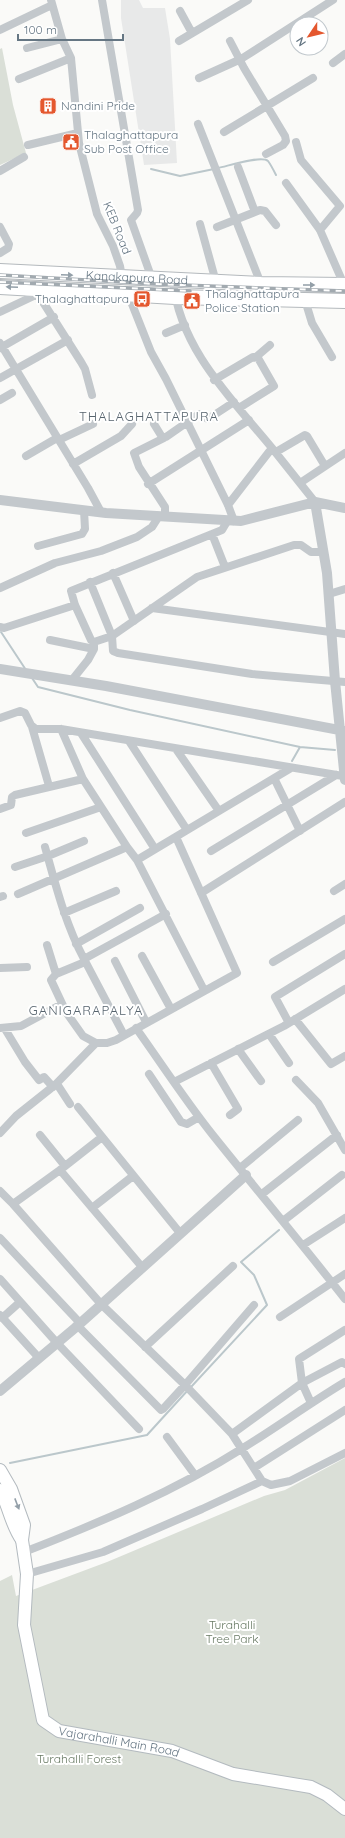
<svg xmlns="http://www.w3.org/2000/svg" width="345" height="1838" viewBox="0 0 345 1838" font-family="Quicksand,sans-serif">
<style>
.built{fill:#e8e9e9}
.green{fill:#dadfd7}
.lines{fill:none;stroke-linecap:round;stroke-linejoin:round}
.stream{stroke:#bbc7cb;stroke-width:2}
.secondary-casing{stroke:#b3babf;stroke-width:14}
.trunk-casing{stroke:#b4b9bd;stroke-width:16}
.minor{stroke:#c3c8cc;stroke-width:8}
.tertiary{stroke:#c3c8cc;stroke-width:10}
.secondary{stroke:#fff;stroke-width:12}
.trunk{stroke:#fff;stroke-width:14}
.rail-casing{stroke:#a2aab0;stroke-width:3.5}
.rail{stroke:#fff;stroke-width:2;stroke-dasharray:6;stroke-linecap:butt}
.oneway{fill:#939fa8}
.labels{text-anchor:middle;stroke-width:4;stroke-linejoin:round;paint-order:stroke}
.poi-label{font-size:12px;fill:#657683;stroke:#fff;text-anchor:start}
.street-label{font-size:12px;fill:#657683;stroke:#fff}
.park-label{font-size:12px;fill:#687a64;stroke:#fff}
.neighbourhood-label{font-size:13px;letter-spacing:1px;fill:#57646e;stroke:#fff}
</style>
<rect width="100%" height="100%" fill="#fafaf8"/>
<path class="built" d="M 121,0 L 139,0 L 143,8 L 165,8 L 170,39 L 177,163 L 144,165 L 121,18 Z"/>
<path class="green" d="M 2,48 L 13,105 L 26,153 L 0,165 L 0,49 Z
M 345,1458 L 345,1838 L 0,1838 L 0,1581 L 12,1575 L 16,1596 L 107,1562 L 264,1496 L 285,1490 Z"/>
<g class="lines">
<path class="stream" d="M 218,168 C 228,166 261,155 268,161 C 271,165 274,171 276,175
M 151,169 L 180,176 L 214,169
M 1,632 L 26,670
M 32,678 L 38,687 L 130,710 L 300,747 L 335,750
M 292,761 L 300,747
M 191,1387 L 267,1305 L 254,1275 L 241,1262 L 279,1230
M 10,1463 L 147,1435 L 188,1390"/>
<defs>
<g id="secondary">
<path id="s1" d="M 0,1470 L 11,1489 L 24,1525 L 22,1540 L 27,1574 L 24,1625 L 43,1720 L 59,1731 L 172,1751 L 233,1774 L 311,1787 L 327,1795 L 345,1809"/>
<path d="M 0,1490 C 9,1506 11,1525 22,1540"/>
</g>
<g id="trunk">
<path id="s2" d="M 0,271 L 261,284 L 345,285"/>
<path d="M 0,287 L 175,297 L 345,301"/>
</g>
</defs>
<use href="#secondary" class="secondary-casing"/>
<use href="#trunk" class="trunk-casing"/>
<path class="minor" d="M 51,0 L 62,39 L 71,58 L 79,143 L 97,214 L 113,246 L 120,266 L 122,278
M 102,0 L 138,210 L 137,213 L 131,220 L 152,279
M 180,11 L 192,33
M 0,30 L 52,5
M 179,41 L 248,0
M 230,41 L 244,68 L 285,136 L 286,141 L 283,145 L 266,154
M 27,48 L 62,39
M 333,63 L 345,54
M 199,78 L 241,59 L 333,0
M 19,79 L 71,58
M 198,124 L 261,284
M 224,132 L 313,78
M 296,142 L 301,160 L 340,206 L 320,230
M 28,145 L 78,133
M 238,167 L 255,212
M 0,171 L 24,157
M 286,183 L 320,230 L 344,285
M 200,224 L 216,282
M 0,227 L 9,244 L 8,248 L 0,253
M 217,227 L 260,210 L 265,211 L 276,225
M 173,281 C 180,349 231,398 272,448 L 228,505
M 34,288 L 81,362 L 85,369 L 92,395
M 128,294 L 151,352 L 166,379 L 228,505 L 234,521
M 305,300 L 312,323 L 332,357
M 0,312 L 38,294
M 166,333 L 185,325
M 0,343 L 88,488 L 101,512
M 0,348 L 54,317
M 256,357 L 270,345
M 0,378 L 68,340
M 214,380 L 253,357 L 258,358 L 274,386 L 239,408
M 0,400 L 12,393
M 154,424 L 162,437 L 166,437 L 199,414 L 208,419 L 234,402
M 164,438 L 134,453 L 139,467 L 165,507 L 165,516
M 59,440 L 93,424
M 272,448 L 315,502
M 276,452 L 305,435 L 307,436 L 325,466
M 26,456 L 57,438
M 73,464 L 121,436 L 132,424
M 300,483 L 345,453
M 148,484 L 249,420
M 212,534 L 225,567
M 38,546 L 82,534 L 85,529 L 84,510
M 113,573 L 134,621
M 90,582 L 112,636 L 113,651 L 118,653 L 252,674 L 345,682
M 0,588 L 55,563 L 101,551 L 137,537 L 152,527 L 159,516
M 329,594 L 345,589
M 152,608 L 345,634
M 0,627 L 4,628 L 75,605
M 50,640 L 94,649
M 94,642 L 112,636 L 197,577 L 294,545 L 301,545 L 311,552 L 324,552
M 72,680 L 88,660 L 94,649 L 94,642 L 91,640 L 75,605 L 71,591 L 222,530 L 228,520
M 0,718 L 20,711 L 25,713 L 31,725 L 36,729 L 61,729 L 343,776
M 32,727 L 49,786
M 61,729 L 83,779 L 127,847 L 137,860 L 204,990
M 81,733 L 155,849
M 129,741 L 187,830
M 176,749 L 219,811
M 274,778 L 300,831
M 0,809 L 11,805 L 12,797 L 15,795 L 83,779
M 26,833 L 101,807
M 45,847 C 56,886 65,923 84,959
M 211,851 L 336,775
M 137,860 L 291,768
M 15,867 L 48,856 L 84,841
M 334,891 L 345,884
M 201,893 L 345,802
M 18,894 L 127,847
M 0,897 L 3,896
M 64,913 L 116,891
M 76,944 L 140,908
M 47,945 L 56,974
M 142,956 L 171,1009
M 115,961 L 146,1022
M 85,962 L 56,974 L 51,980 L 66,1012 L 83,1036 L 96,1043
M 273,962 L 345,919
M 0,968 L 27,967
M 295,1019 L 331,1064 L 345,1056
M 289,1023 L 275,997 L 345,954
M 0,1028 L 21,1026 L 62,1004
M 136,1028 C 161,1063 185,1100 212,1134 C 256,1189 301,1243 345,1299
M 5,1029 L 25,1062 L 39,1080 L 44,1077 L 53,1087
M 269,1034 L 289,1063
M 124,1035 L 84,959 L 166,914
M 238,1049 L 261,1081
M 211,1063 L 238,1109 L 230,1115
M 149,1074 L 181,1122 L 187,1124 L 199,1117
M 296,1080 L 318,1103 L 345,1150
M 174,1082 L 284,1026 L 345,989
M 57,1084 L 70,1104
M 78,1107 L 180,1233
M 0,1133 L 16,1116 L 55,1085 L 96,1043 L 107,1043 L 116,1040 L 237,973 L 176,837
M 40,1135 L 65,1166
M 240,1168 L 298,1120
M 60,1170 L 102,1137
M 0,1191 L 13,1204
M 262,1194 L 337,1135
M 92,1208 L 133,1176
M 283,1221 L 342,1175
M 0,1238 L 80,1323
M 303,1245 L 345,1218
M 0,1279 L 57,1343 L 139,1429
M 0,1315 L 39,1358
M 280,1317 L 345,1274
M 2,1318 L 20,1302
M 77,1325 L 161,1410 L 163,1409 L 185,1385 L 101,1304 L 13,1204 L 60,1170 L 142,1267
M 145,1347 L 233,1266
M 311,1403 L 302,1383 L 342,1362 L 345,1364
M 232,1434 L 185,1385 L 254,1305
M 167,1437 L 195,1475
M 254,1468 L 345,1410
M 262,1481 L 232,1434 L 302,1383 L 299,1359 L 345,1330
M 24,1552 C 99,1523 175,1491 243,1448 C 277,1427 310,1403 345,1382
M 27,1574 L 103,1552 L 202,1509 L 262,1481 L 271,1485 L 290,1481 L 345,1453"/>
<path class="tertiary" d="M 0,500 L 106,513 L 241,521 L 315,502 L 327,573 L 335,681 L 345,780
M 315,502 L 345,508
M 0,669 L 106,686 L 345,731
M 0,1391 L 75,1328 L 246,1175"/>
<use href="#secondary" class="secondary"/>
<use href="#trunk" class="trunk"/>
<defs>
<path id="rail" d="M 0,275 L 156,284 L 345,291
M 0,282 L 190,291"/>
</defs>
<use href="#rail" class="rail-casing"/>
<use href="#rail" class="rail"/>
</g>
<defs><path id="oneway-solid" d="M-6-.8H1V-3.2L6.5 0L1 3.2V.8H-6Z"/></defs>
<g class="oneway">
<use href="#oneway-solid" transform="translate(67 275) rotate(3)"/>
<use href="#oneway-solid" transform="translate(309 285)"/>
<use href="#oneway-solid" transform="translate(12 287) rotate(-178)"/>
<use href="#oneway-solid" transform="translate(17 1504) rotate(69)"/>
</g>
<defs>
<symbol id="building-square" viewBox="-11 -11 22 22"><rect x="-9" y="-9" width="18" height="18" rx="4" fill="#e4572e" stroke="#fff"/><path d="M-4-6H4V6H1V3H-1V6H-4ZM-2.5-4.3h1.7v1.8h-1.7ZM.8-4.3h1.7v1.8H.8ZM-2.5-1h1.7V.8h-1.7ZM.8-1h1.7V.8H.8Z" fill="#fff"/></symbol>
<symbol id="civic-square" viewBox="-11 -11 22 22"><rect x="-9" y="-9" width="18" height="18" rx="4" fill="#e4572e" stroke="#fff"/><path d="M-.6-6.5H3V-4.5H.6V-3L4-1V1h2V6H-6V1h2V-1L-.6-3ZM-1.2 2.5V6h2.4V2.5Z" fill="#fff"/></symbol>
<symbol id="bus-square" viewBox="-11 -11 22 22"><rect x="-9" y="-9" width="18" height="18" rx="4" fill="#e4572e" stroke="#fff"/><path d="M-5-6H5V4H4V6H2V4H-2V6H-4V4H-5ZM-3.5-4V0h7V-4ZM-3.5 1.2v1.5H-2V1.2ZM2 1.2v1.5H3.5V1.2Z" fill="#fff"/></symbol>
</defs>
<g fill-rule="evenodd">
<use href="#building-square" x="38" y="96" width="20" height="20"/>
<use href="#civic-square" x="61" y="132" width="20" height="20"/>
<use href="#bus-square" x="132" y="289" width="20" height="20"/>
<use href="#civic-square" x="182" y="291" width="20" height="20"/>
</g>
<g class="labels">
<g class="poi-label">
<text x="61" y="110">Nandini Pride</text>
<text x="84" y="139">Thalaghattapura<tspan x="84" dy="14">Sub Post Office</tspan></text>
<text x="205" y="298">Thalaghattapura<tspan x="205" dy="14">Police Station</tspan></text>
<text x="129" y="303" text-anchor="end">Thalaghattapura</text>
</g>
<g class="street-label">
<text transform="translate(117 228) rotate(68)" y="4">KEB Road</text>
<text dy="4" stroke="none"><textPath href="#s2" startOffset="137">Kanakapura Road</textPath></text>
<text dy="4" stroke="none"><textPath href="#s1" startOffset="338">Vajarahalli Main Road</textPath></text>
</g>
<g class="park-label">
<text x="232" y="1629">Turahalli<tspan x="232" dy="14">Tree Park</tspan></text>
<text x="79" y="1763">Turahalli Forest</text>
</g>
<g class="neighbourhood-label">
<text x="149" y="421">THALAGHATTAPURA</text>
<text x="86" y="1015">GANIGARAPALYA</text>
</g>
</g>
<g transform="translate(309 36) rotate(235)"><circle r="19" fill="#ffffff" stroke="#c1c8cd"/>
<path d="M0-3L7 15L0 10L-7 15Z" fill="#e4572e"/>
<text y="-6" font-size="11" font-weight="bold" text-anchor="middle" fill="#657683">N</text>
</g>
<path d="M18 34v6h105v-6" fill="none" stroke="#657683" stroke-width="2"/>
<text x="24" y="34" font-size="12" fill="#657683" stroke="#ffffff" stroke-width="3" paint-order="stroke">100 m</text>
</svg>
